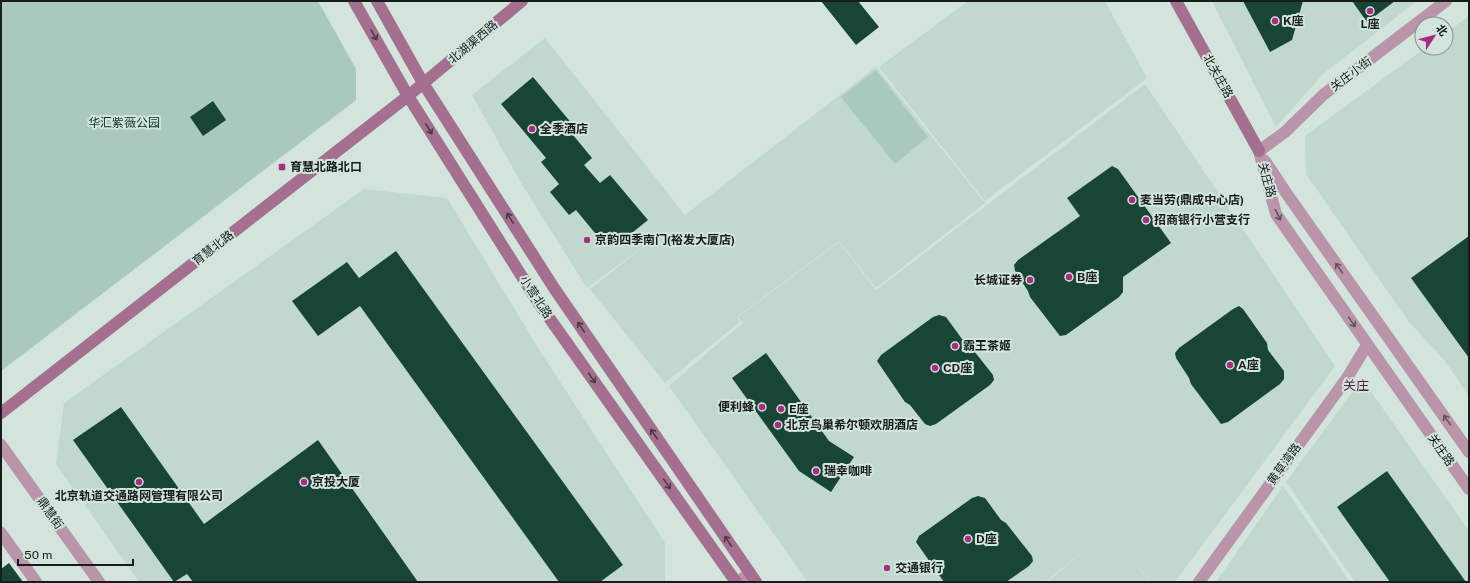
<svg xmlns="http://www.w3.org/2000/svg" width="1470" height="583" viewBox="0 0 1470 583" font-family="'Public Sans','Noto Sans SC',sans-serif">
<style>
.built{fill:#c0d8cd}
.green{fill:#a8c9bb}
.building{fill:#184536}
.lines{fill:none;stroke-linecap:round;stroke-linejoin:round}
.street{stroke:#ba95aa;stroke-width:12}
.secondary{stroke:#a57090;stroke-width:12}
.oneway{stroke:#493a44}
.oneway2{stroke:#60535b}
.poi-dot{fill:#a72d82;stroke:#d2e4dc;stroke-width:1.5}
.labels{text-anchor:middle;stroke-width:4;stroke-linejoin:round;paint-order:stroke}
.poi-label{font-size:12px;font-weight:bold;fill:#171d1b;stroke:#d2e4dc;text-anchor:start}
.street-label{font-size:12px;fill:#171d1b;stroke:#d2e4dc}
.park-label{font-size:12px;fill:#093427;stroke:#d2e4dc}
.neighbourhood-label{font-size:13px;fill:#591e45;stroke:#d2e4dc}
</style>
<rect width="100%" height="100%" fill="#d2e4dc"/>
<path class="built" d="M 968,1 L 1105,1 L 1147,78 L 985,201 L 879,67 Z
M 1212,1 L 1417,1 L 1323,74 L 1276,127 Z
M 1469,16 L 1469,396 L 1445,361 L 1409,322 L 1306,174 L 1305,136 L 1425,48 L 1446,48 L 1446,33 Z
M 545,38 L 685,215 L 876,67 L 985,203 L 876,288 L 839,241 L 737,317 L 740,322 L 665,383 L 590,289 L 648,243 L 587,288 L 520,181 L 472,95 Z
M 1145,84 L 1335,366 L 1175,582 L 1151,582 L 1122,547 L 1150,582 L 1048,582 L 1098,538 L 1046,582 L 808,582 L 669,386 L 742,323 L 738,317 L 839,242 L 876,290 Z
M 364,189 L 447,198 L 540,351 L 665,543 L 665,582 L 139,582 L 56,464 L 64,403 Z
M 1362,379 L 1469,531 L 1469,582 L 1355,582 L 1286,482 Z
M 1283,486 L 1350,582 L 1216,582 Z"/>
<path class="green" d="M 1,1 L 318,1 L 356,69 L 356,100 L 1,371 Z
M 876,70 L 928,137 L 895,164 L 841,97 Z"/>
<path class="building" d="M 821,1 L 858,1 L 879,27 L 856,45 Z
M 1243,1 L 1303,1 L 1292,40 L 1270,52 Z
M 1352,1 L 1395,1 L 1367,22 Z
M 533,77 L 578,131 L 573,135 L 592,158 L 584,165 L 600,183 L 610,175 L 648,220 L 623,240 L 617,233 L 604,244 L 576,210 L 569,215 L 550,192 L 559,184 L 541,162 L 546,158 L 501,104 Z
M 213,101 L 226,120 L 203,136 L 190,117 Z
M 1112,166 L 1118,169 L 1171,243 L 1123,277 L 1123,292 L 1119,297 L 1066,335 L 1060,336 L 1030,297 L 1028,291 L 1015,271 L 1014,265 L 1018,260 L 1080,216 L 1067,198 Z
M 1469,236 L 1469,358 L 1411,278 Z
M 396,251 L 623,565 L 600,582 L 559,582 L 360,306 L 318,336 L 292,301 L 347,262 L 359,278 Z
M 1239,306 L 1243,309 L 1267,343 L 1268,350 L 1284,371 L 1284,379 L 1280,384 L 1228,422 L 1221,424 L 1191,384 L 1189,378 L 1176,358 L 1175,353 L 1179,348 L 1233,309 Z
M 939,315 L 946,317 L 962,339 L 967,342 L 993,375 L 994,380 L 990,385 L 936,424 L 930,426 L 925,424 L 910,405 L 905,402 L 877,361 L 881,355 L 933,317 Z
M 766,353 L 829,441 L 854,457 L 831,492 L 799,471 L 732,378 Z
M 121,407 L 204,524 L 318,440 L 418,582 L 193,582 L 187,574 L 174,582 L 73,440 Z
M 1387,471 L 1466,582 L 1390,582 L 1337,507 Z
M 978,496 L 985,498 L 1001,520 L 1006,523 L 1032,556 L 1033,561 L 1029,566 L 1006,582 L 944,582 L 916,542 L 919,536 L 972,498 Z
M 9,563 L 23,582 L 1,582 L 1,569 Z"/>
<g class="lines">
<path class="street" d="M 1259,151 L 1276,214 L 1469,489
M 1259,151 L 1285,132 L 1323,95 L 1446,1
M 1265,161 L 1289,197 L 1469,452
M 1,445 L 99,582
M 1,533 L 36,582
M 738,582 L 750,573
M 1199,582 L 1347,378 L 1367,345"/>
<path class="secondary" d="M 354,1 L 408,96 L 538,302 L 736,582
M 377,1 L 423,83 L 554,288 L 756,582
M 1176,1 L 1259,151
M 1,413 L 408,96 L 522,1"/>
</g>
<defs><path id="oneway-shaft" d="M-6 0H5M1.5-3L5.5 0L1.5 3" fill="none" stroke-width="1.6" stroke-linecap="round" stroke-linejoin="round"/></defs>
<g class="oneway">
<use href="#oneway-shaft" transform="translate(374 35) rotate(60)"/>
<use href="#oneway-shaft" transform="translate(429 129) rotate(58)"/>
<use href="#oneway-shaft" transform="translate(510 218) rotate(-122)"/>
<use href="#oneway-shaft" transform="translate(581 327) rotate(-124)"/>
<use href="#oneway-shaft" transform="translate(592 378) rotate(55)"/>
<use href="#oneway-shaft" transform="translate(654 434) rotate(-124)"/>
<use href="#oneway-shaft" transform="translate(667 484) rotate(55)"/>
<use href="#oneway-shaft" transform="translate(728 541) rotate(-124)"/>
</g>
<g class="oneway2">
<use href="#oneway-shaft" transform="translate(1278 215) rotate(63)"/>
<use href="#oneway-shaft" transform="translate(1339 268) rotate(-125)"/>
<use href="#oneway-shaft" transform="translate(1352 322) rotate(55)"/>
<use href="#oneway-shaft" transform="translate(1447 420) rotate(-125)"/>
</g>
<g class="poi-dot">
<circle cx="1370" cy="11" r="4"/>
<circle cx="1275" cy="21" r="4"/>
<circle cx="532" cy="129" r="4"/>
<rect x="278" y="163" width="8" height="8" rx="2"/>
<circle cx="1132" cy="200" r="4"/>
<circle cx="1146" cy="220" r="4"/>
<circle cx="587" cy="240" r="4"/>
<circle cx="1069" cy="277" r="4"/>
<circle cx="1030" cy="280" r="4"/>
<circle cx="955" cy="346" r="4"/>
<circle cx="1230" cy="365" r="4"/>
<circle cx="935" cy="368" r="4"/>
<circle cx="762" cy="407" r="4"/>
<circle cx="781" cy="409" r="4"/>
<circle cx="778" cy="425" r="4"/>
<circle cx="816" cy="471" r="4"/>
<circle cx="139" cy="482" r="4"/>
<circle cx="304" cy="482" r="4"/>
<circle cx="968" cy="539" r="4"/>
<circle cx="887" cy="568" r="4"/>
</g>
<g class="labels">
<g class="poi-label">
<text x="1283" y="25">K座</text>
<text x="1370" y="28" text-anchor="middle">L座</text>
<text x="540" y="133">全季酒店</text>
<text x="290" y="171">育慧北路北口</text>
<text x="1140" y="204">麦当劳(鼎成中心店)</text>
<text x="1154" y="224">招商银行小营支行</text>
<text x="595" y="244">京韵四季南门(裕发大厦店)</text>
<text x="1077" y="281">B座</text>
<text x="1022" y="284" text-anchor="end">长城证券</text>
<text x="963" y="350">霸王茶姬</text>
<text x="1238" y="369">A座</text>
<text x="943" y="372">CD座</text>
<text x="754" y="411" text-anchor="end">便利蜂</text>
<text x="789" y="413">E座</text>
<text x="786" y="429">北京鸟巢希尔顿欢朋酒店</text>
<text x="824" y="475">瑞幸咖啡</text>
<text x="312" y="486">京投大厦</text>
<text x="139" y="500" text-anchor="middle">北京轨道交通路网管理有限公司</text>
<text x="976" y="543">D座</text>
<text x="895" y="572">交通银行</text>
</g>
<g class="street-label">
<text transform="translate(473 42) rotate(-40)" y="4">北湖渠西路</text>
<text transform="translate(1351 74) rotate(-37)" y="4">关庄小街</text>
<text transform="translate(1218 76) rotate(61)" y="4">北关庄路</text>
<text transform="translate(1267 180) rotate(75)" y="4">关庄路</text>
<text transform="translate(213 248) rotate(-38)" y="4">育慧北路</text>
<text transform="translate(536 297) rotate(57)" y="4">小营北路</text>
<text transform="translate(1441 450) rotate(55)" y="4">关庄路</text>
<text transform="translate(1284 464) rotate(-54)" y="4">黄草湾路</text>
<text transform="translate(50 513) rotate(55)" y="4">鼎慧街</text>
</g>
<g class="park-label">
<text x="124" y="127">华汇紫薇公园</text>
</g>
<g class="neighbourhood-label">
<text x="1356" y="390">关庄</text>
</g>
</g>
<rect width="1470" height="583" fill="none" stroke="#171d1b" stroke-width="4"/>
<g transform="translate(1434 36) rotate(54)"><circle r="19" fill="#d2e4dc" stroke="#87948f"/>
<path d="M0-3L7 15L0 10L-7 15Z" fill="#a72d82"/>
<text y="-6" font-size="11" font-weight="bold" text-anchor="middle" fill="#171d1b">北</text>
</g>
<path d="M18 559v6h115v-6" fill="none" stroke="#171d1b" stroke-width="2"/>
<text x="24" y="559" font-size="12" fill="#171d1b" stroke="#d2e4dc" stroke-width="3" paint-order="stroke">50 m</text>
</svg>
